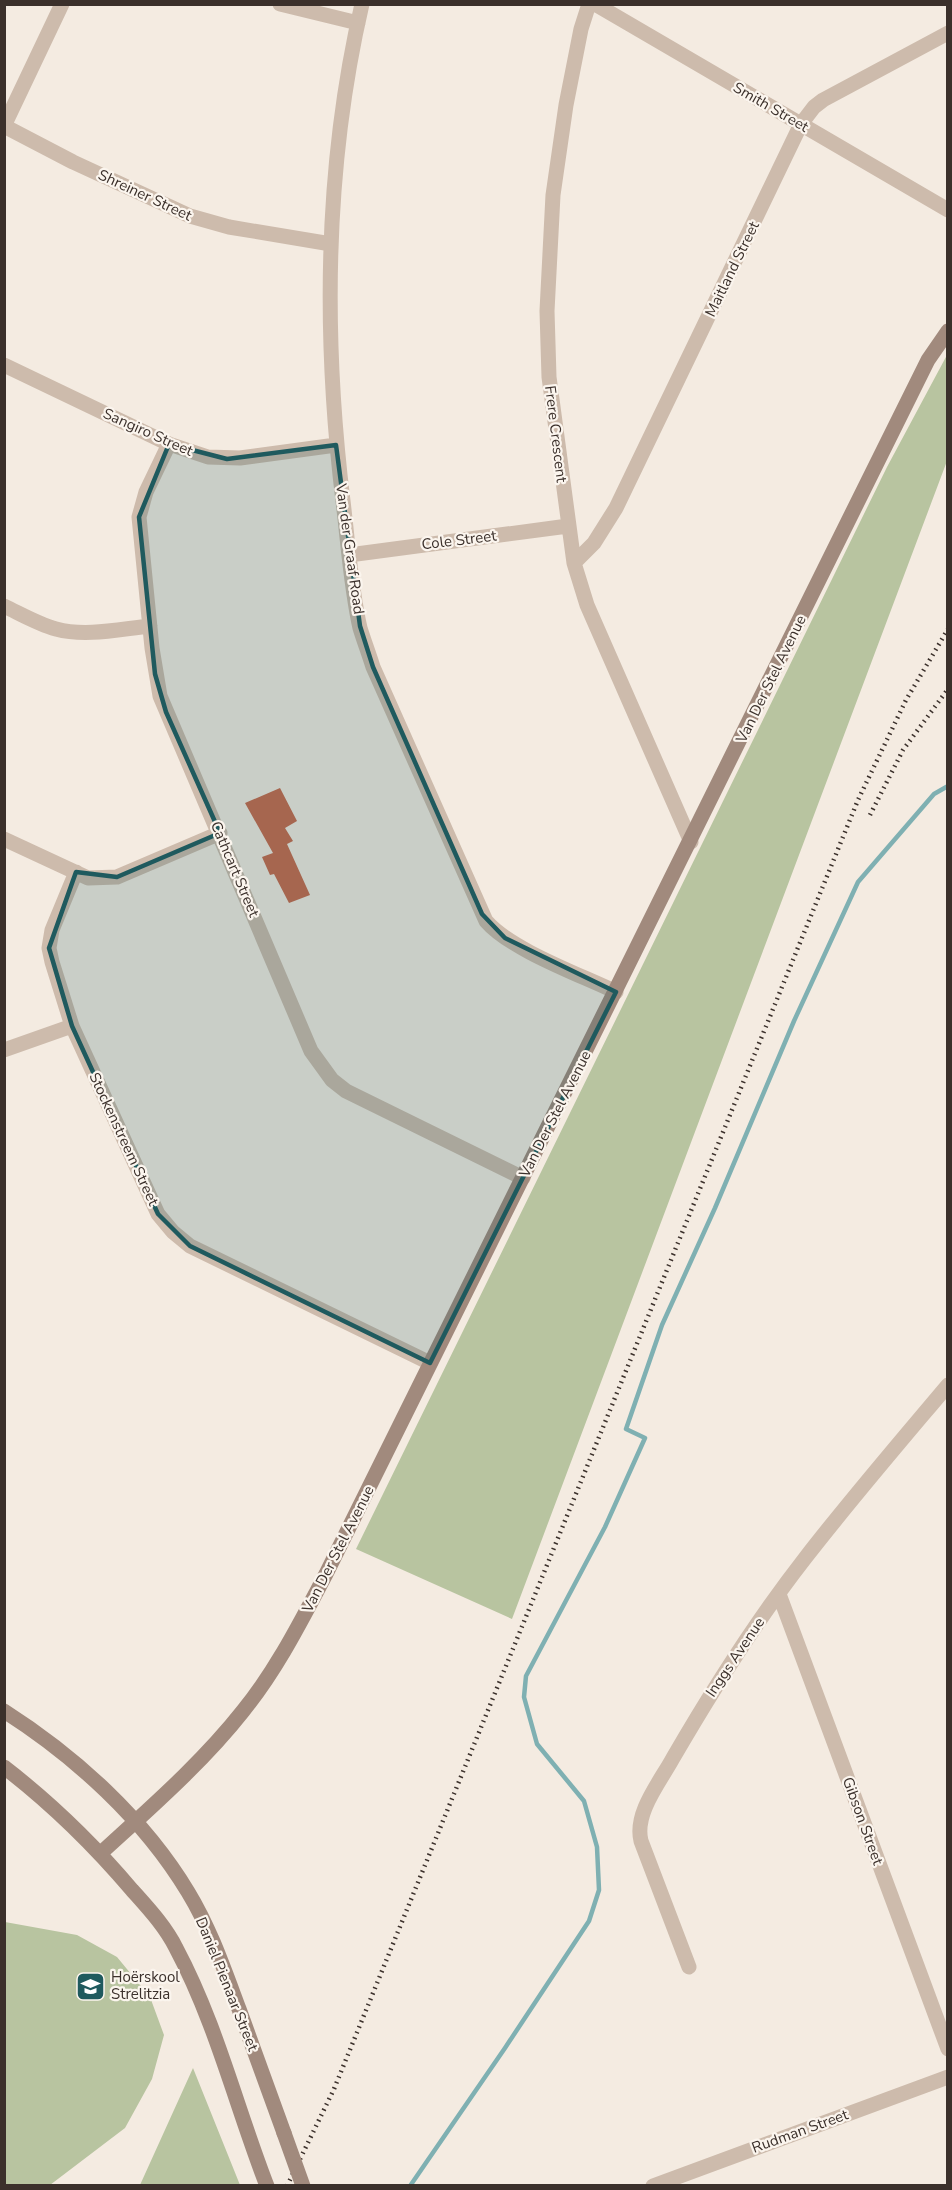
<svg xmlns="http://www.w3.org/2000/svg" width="952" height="2190" viewBox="0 0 952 2190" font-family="'Nunito Sans',sans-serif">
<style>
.green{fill:#b8c4a0}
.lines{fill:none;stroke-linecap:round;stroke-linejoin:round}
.stream{stroke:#7fb0b2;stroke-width:4.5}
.building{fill:#c8694b}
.street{stroke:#cdbbac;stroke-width:15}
.secondary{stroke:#a18a7d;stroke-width:15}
.rail{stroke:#3b302b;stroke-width:4.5;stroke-dasharray:1.5 4.5;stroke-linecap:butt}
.secondary-bridge{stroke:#a18a7d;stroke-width:15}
.marked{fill:#1f5a5e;fill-opacity:0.2;stroke:#1f5a5e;stroke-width:4.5;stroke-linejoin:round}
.labels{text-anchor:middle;stroke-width:4.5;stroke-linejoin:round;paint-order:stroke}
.street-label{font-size:15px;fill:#3b302b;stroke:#fbf5ee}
.poi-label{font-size:15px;fill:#3b302b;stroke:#fbf5ee;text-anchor:start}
</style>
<rect width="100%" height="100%" fill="#f4ebe1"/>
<path class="green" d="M 947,355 L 947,461 L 512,1619 L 356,1549 L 887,467 Z
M 5,1922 L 77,1935 L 117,1957 L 150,1997 L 164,2035 L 152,2079 L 125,2128 L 50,2185 L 5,2185 Z
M 193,2068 L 240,2185 L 140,2185 Z"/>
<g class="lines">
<path class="stream" d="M 410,2186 L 505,2048 L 589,1921 L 599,1890 L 597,1847 L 584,1801 L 537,1744 L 524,1697 L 526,1676 L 605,1527 L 645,1438 L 626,1429 L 662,1325 L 715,1208 L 794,1021 L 858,882 L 934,794 L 948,786"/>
</g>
<path class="building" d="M 280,788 L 297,821 L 285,828 L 293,841 L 287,844 L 310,895 L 289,903 L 274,874 L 270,875 L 262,857 L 273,853 L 245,803 Z"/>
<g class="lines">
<path class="street" d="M 280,4 L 358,23
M 362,4 C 324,168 323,336 343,501 C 348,542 351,589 360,628 C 364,641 369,654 373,667 L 486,921 C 511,950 581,975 616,992
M 589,4 L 581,29 L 566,105 L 553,195 L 547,311 L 549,377 L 574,563 L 587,605 L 691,842
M 595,4 L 948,210
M 4,126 L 73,162 L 190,216 L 229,227 L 331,244
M 4,126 L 62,4
M 4,365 L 169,444 L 208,457 L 240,458 L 336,445
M 169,444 L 146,492 L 139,517 L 152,648 L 160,696 L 311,1051 L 332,1080 L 346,1091 L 523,1178
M 349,555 L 568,526
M 574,563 L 594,543 L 616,508 L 801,124 L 814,107 L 823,100 L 948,33
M 4,606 C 21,614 38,624 56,629 C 86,637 120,629 150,626
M 4,839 L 88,878 L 117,877 L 220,833
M 76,872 L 52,930 L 49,948 L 52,962 L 72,1026 L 158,1214 L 173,1232 L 190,1246 L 430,1363
M 4,1050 L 72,1026
M 779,1594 L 948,2049
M 689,1967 L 641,1841 C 634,1813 660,1782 673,1758 C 713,1689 756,1621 806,1557 C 851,1499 900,1442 948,1385
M 653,2186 L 948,2077"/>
<path class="secondary" d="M 4,1711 C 76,1757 144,1819 188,1892 C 210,1928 224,1969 239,2009 C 254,2050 269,2092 284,2133
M 4,1767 C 52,1804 93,1844 132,1890 C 148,1908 165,1926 176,1948 C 216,2023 236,2106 267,2186
M 101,1853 C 150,1808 202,1763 243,1711 C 277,1669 301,1621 326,1574 L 928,360 L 948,331"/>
<path class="rail" d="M 870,815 L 903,750 L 948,689
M 287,2186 L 334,2089 L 858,800 L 906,700 L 948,629"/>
<path class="secondary-bridge" d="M 284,2133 L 303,2186"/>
</g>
<path class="marked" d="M 169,444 L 227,459 L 336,445 L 360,626 L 373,667 L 482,914 L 505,938 L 616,992 L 430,1363 L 190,1246 L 158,1214 L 72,1026 L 49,948 L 76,872 L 117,877 L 220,833 L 166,712 L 155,674 L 139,517 Z"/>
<defs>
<symbol id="school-square" viewBox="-11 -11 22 22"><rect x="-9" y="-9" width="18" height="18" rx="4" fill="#1f5a5e" stroke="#fbf5ee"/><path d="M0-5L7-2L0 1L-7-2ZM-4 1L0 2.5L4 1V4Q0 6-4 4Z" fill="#fff"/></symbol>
</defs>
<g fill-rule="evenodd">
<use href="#school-square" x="74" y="1970" width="33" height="33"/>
</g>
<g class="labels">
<g class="street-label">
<text transform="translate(771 107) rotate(30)" y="5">Smith Street</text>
<text transform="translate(145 195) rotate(25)" y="5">Shreiner Street</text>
<text transform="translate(732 269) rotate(-64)" y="5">Maitland Street</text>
<text transform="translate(148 432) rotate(24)" y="5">Sangiro Street</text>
<text transform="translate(556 434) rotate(83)" y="5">Frere Crescent</text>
<text transform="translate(459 540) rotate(-7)" y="5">Cole Street</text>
<text transform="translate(350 549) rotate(82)" y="5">Van der Graaf Road</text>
<text transform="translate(771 679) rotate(-64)" y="5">Van Der Stel Avenue</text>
<text transform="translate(235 869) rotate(67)" y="5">Cathcart Street</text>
<text transform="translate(555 1114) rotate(-63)" y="5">Van Der Stel Avenue</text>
<text transform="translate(124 1139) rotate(65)" y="5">Stockenstreem Street</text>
<text transform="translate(338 1549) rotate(-63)" y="5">Van Der Stel Avenue</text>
<text transform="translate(735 1657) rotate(-56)" y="5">Inggs Avenue</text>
<text transform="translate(863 1821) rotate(70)" y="5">Gibson Street</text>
<text transform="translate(227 1984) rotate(68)" y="5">Daniel Pienaar Street</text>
<text transform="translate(800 2131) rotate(-20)" y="5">Rudman Street</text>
</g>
<g class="poi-label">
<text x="111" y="1982">Hoërskool<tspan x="111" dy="17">Strelitzia</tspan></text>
</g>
</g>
<rect width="952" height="2190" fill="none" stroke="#3b302b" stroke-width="12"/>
</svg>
